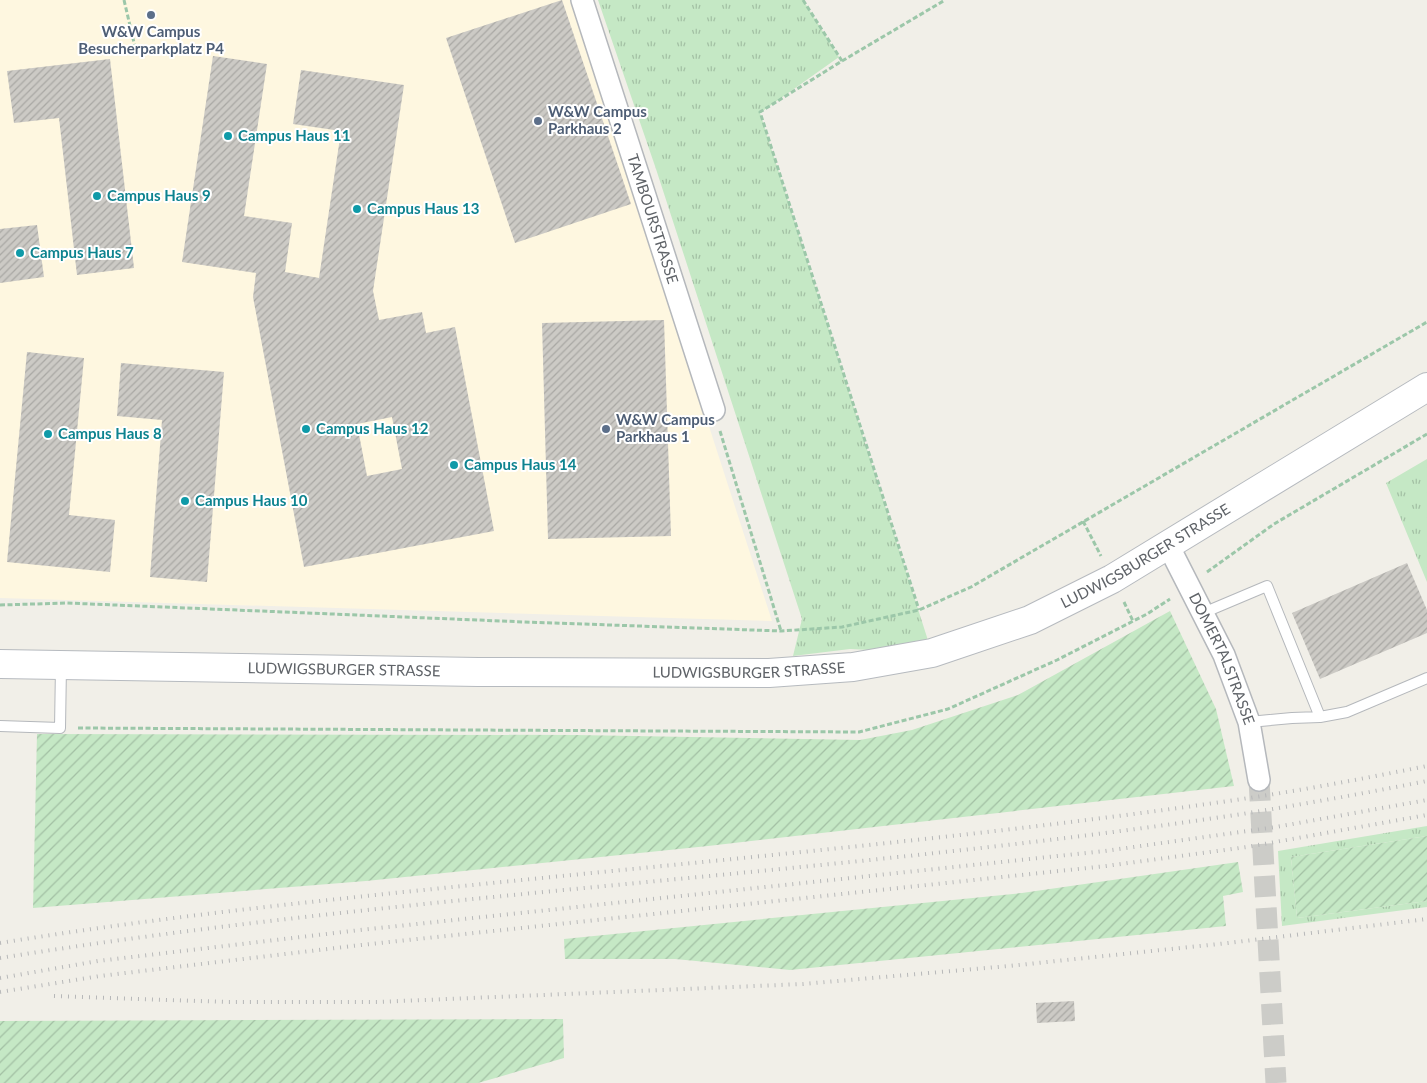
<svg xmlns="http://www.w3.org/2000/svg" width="1427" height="1083" viewBox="0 0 1427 1083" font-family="Lato,sans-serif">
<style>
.commercial{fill:#fef7e0}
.grass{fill:url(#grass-tufts)}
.garden{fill:url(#garden-furrows)}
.building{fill:url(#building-hatch);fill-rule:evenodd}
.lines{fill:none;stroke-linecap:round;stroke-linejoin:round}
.street-tunnel{stroke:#ccccc8;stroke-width:21;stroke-dasharray:21 11;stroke-linecap:butt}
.lane-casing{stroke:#b5b8bc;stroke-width:12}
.street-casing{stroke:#b5b8bc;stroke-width:24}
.secondary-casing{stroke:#b6babf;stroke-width:30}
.path{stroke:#9cc7a9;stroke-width:3;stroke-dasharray:5 2.5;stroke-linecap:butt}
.lane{stroke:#fff;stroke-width:10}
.street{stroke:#fff;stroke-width:21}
.secondary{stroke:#fff;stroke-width:28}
.rail{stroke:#b6b7b8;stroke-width:4;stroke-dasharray:1 6;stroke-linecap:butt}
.service-dot{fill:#5c6f8a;stroke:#fff;stroke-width:2}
.culture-dot{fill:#0f9aa8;stroke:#fff;stroke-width:2}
.labels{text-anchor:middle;stroke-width:4;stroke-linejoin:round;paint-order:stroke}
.service-label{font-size:15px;font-weight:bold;fill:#4e5e75;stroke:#fff;text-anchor:start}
.culture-label{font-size:15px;font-weight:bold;fill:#0d838f;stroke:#fff;text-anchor:start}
.street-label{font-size:15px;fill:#5f6368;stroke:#fff}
</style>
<defs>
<pattern id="grass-tufts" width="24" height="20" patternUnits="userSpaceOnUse" patternTransform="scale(1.25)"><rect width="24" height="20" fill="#c5e8c5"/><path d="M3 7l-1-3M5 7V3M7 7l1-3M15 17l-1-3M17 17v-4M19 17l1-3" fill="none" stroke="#a3c0a4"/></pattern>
<pattern id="garden-furrows" width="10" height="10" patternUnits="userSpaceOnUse" patternTransform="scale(1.25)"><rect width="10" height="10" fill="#c5e8c5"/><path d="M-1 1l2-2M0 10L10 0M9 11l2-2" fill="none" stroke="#a3c0a4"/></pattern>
<pattern id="building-hatch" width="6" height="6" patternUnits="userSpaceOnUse" patternTransform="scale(1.25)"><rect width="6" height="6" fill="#cccac5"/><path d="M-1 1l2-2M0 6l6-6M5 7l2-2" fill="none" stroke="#a9a8a4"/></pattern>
</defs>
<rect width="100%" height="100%" fill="#f1efe8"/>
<path class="commercial" d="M 0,0 L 571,0 L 772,621 L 0,598 Z"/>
<path class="grass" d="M 598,0 L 803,0 L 839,57 L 760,113 L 932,653 L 850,649 L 793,656 L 802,619 L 656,169 Z
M 1427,459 L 1427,582 L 1386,483 Z
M 1427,826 L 1427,836 L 1291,857 L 1297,918 L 1427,901 L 1427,907 L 1282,926 L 1278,851 Z"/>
<path class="garden" d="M 1170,611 L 1216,709 L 1234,786 L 708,846 L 366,881 L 33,908 L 37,734 L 576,735 L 860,740 L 912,730 L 1018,695 Z
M 1427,836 L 1427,901 L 1297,918 L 1291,857 Z
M 1238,862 L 1243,892 L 1223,896 L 1226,926 L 790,970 L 675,959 L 565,959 L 564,939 L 1022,893 Z
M 563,1019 L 564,1058 L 478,1083 L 0,1083 L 0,1021 Z"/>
<path class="building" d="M 562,0 L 631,204 L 515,243 L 446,38 Z
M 213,56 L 267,64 L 244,216 L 292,223 L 285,272 L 319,278 L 341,131 L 293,124 L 301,70 L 404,85 L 373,291 L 379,320 L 422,312 L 426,333 L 455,327 L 494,531 L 304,567 L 253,297 L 256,273 L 182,262 ZM 392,417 L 402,469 L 367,476 L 357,424 Z
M 110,59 L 134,268 L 77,275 L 59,118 L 14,123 L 7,71 Z
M 37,225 L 44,277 L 0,283 L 0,229 Z
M 664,320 L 671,536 L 548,539 L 542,323 Z
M 27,352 L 84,358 L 69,515 L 115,520 L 110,572 L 7,562 Z
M 121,363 L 224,372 L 207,582 L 150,577 L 162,420 L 117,416 Z
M 1407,563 L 1427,610 L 1427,633 L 1320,679 L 1292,613 Z
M 1074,1001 L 1075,1021 L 1037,1023 L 1036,1003 Z"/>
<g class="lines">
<path class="street-tunnel" d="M 1259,780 L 1276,1083"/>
<defs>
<path id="lane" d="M 1203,613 L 1267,586 L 1320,717
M 1249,722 L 1292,718 L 1320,717 L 1347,712 L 1427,678
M 0,726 L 60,728 L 61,666"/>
<g id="street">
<path id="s1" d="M 582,0 L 714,410"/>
<path id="s2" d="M 1168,545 L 1224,655 L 1249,722 L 1259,780"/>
</g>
<g id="secondary">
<path id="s3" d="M 0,664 L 478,672 L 769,673 L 853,667 L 932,653 L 1030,620 L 1112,579 L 1427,387"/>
</g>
</defs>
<use href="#lane" class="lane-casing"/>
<use href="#street" class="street-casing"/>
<use href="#secondary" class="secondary-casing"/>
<path class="path" d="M 124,0 L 135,47
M 803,0 L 842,61 L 760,112 L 919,610
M 842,61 L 945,0
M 720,431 L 781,631
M 1083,521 L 1101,556
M 1207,572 L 1274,524 L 1427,434
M 1124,602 L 1133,621
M 0,605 L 67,603 L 525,622 L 781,631 L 842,627 L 919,610 L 971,587 L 1427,322
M 78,728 L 859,732 L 948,709 L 1057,660 L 1147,614 L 1170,599"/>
<use href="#lane" class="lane"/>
<use href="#street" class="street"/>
<use href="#secondary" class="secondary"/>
<path class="rail" d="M 0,943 C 166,916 334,899 502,882 C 749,857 996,835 1242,799 C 1304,790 1366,778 1427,766
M 0,958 C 412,892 830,876 1242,814 C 1304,804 1366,793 1427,781
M 0,978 L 98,961 L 360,930 L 1105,851 L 1276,827 L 1427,800
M 0,992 L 100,976 L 361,945 L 1106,866 L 1247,847 L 1427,815
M 54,996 L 227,1002 L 377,1002 L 803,984 L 1009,966 L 1228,943 L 1427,919"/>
</g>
<g class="service-dot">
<circle cx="151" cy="15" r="5"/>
<circle cx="538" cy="121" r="5"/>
<circle cx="606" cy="429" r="5"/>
</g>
<g class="culture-dot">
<circle cx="228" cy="136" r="5"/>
<circle cx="97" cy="196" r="5"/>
<circle cx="357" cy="209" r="5"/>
<circle cx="20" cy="253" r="5"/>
<circle cx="306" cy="429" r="5"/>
<circle cx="48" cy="434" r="5"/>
<circle cx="454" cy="465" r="5"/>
<circle cx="185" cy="501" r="5"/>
</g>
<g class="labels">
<g class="service-label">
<text x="151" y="37" text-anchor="middle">W&amp;W Campus<tspan x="151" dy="17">Besucherparkplatz P4</tspan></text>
<text x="548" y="117">W&amp;W Campus<tspan x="548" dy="17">Parkhaus 2</tspan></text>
<text x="616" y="425">W&amp;W Campus<tspan x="616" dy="17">Parkhaus 1</tspan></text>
</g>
<g class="culture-label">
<text x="238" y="141">Campus Haus 11</text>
<text x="107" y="201">Campus Haus 9</text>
<text x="367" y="214">Campus Haus 13</text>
<text x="30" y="258">Campus Haus 7</text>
<text x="316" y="434">Campus Haus 12</text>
<text x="58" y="439">Campus Haus 8</text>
<text x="464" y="470">Campus Haus 14</text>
<text x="195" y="506">Campus Haus 10</text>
</g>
<g class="street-label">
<text dy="5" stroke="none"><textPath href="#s1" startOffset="230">TAMBOURSTRASSE</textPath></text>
<text dy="5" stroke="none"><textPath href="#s3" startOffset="1169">LUDWIGSBURGER STRASSE</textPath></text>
<text dy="5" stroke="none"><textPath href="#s2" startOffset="126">DOMERTALSTRASSE</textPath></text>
<text dy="5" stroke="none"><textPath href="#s3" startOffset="344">LUDWIGSBURGER STRASSE</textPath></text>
<text dy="5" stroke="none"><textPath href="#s3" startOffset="749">LUDWIGSBURGER STRASSE</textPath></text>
</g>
</g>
</svg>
